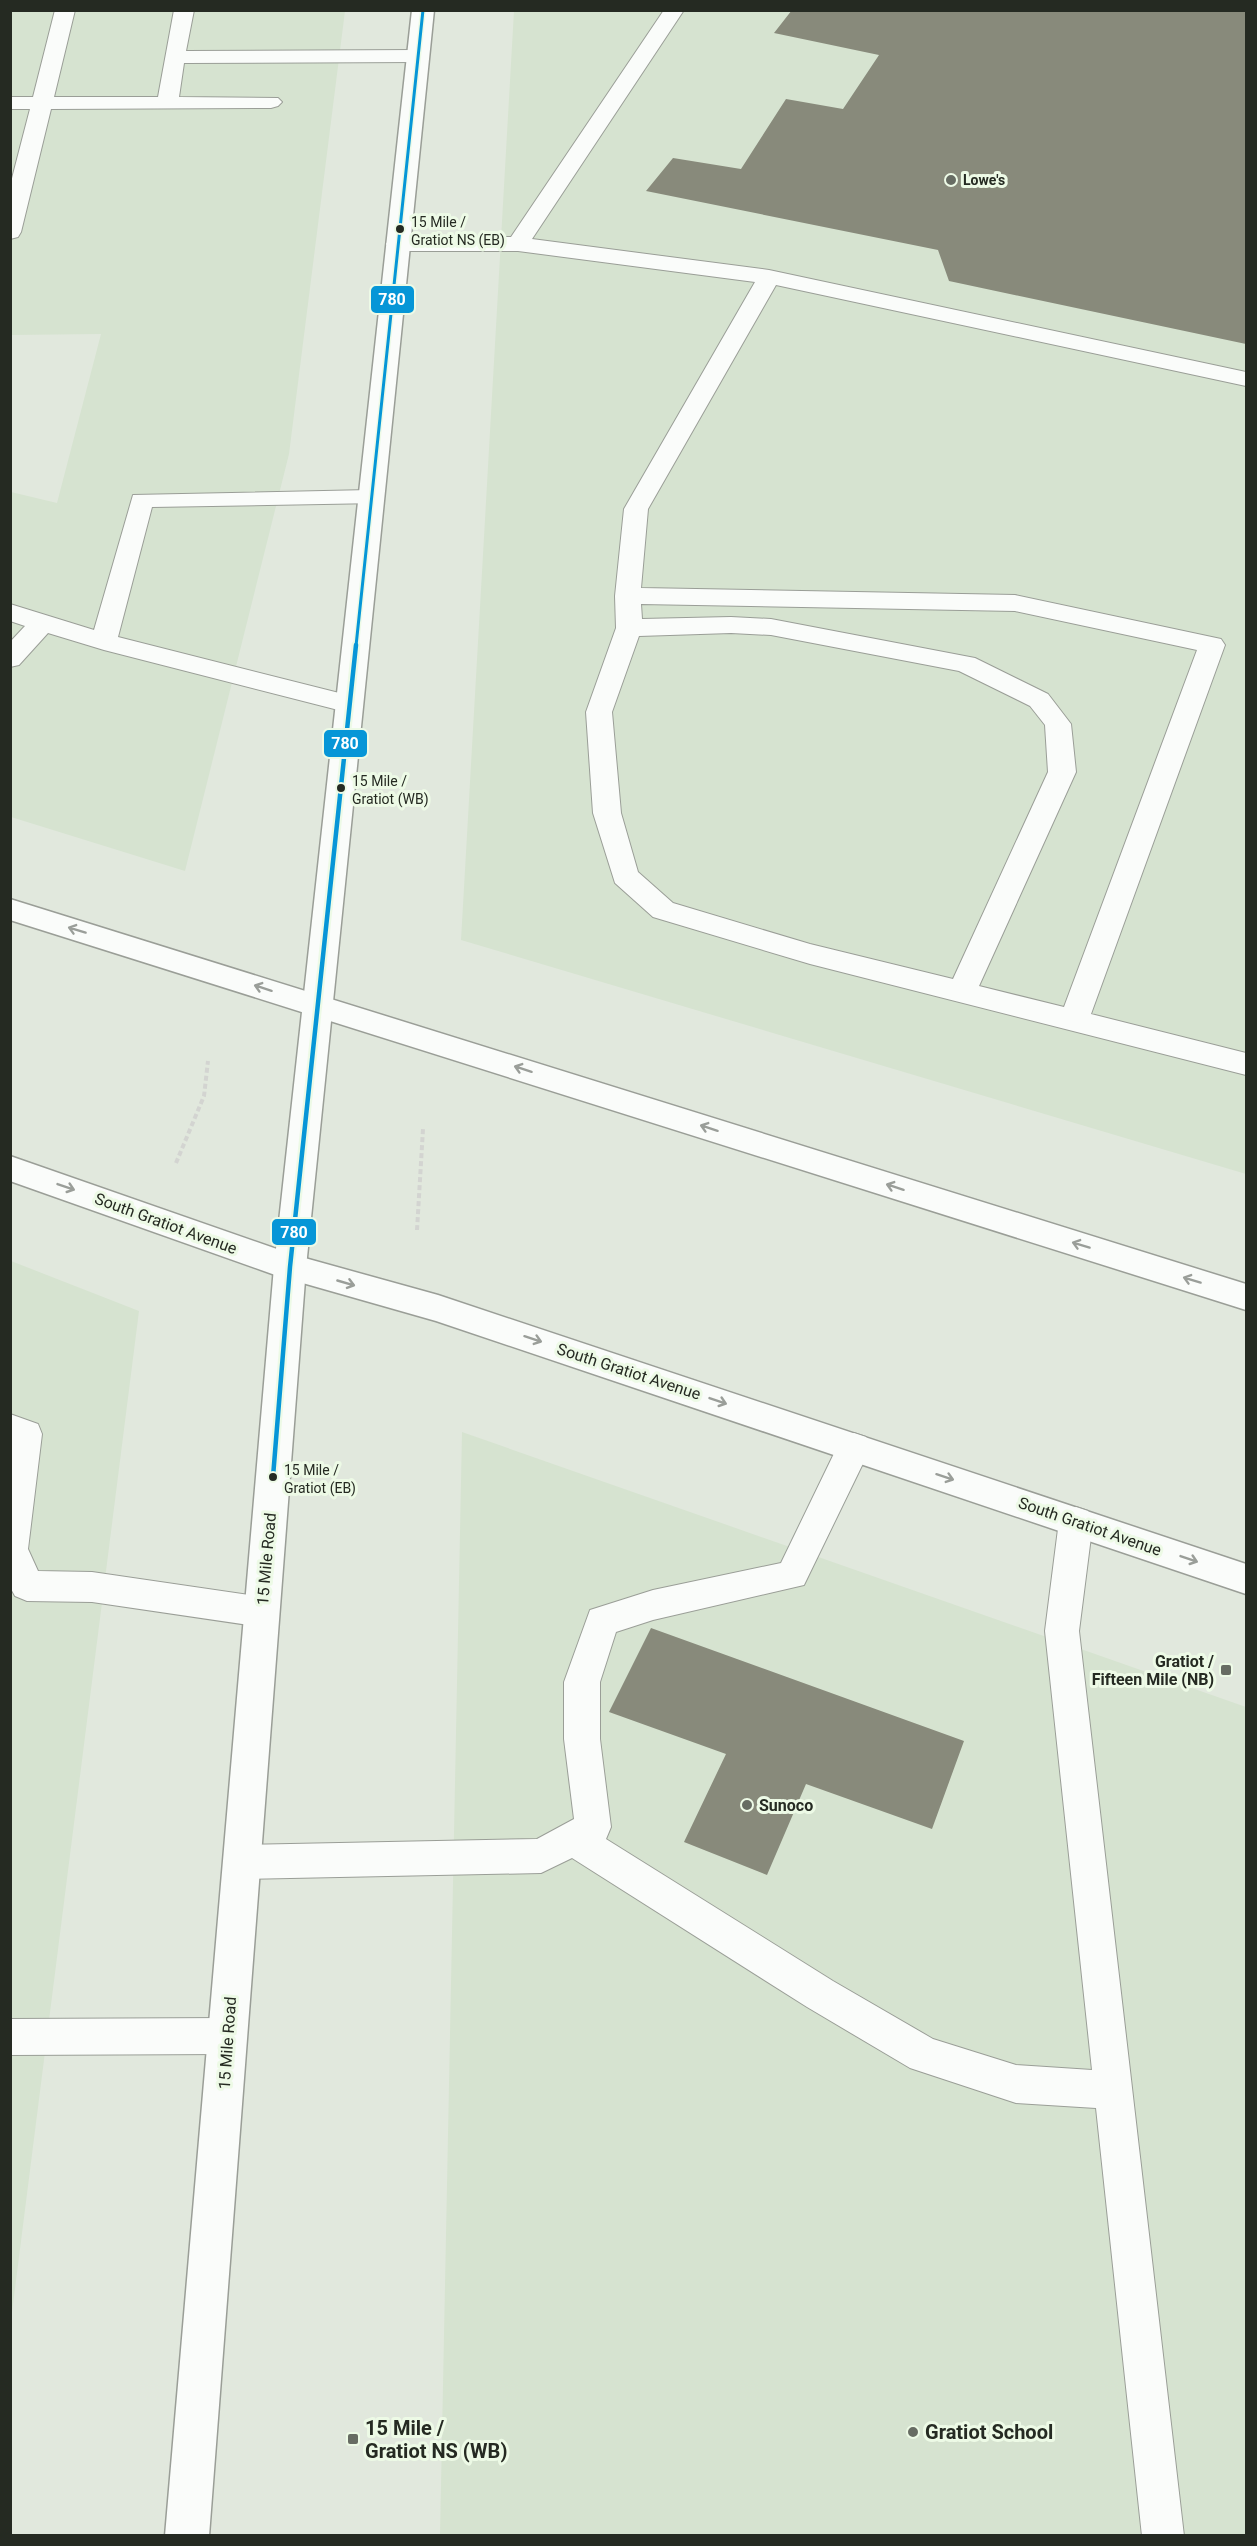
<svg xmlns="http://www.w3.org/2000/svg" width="1257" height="2546" viewBox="0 0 1257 2546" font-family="Roboto,sans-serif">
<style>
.built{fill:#d6e3d0}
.building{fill:#888a7b}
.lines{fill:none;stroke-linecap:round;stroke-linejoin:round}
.service-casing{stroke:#9a9e97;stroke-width:2}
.secondary-casing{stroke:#9a9e97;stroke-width:3}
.primary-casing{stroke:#9a9e97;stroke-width:3}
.path{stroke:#d3d4d1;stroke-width:4;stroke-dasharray:5 3;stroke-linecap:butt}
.service{fill:#fafcfa;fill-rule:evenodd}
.secondary{fill:#fafcfa;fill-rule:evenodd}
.primary{fill:#fafcfa;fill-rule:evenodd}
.bus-1-far1-casing{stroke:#edfae6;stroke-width:6}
.bus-1-casing{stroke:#edfae6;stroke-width:9}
.bus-1-far1{stroke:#0696d7;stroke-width:3}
.bus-1{stroke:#0696d7;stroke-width:4.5}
.oneway{stroke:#9a9e99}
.poi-dot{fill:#676c63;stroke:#edfae6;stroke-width:2}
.bus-dot{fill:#252a22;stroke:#edfae6;stroke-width:2}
.labels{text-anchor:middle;stroke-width:6;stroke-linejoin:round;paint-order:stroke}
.far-poi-label{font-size:14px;font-weight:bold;fill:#252a22;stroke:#edfae6;text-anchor:start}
.bus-label{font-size:14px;fill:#252a22;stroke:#edfae6;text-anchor:start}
.street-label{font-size:16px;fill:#252a22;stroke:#edfae6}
.poi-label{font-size:16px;font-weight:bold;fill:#252a22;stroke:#edfae6;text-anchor:end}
.near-poi-label{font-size:20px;font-weight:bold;fill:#252a22;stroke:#edfae6;text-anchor:start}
.line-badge{stroke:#edfae6;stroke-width:2}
.badge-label{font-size:16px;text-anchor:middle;font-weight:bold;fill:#fff}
</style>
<rect width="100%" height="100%" fill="#e1e8dd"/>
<path class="built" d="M 10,11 L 345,11 L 289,454 L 185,871 L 11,817 L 11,492 L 57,503 L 101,334 L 11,335 Z
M 514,11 L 1246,11 L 1246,1174 L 461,940 Z
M 11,1261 L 139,1311 L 11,2320 Z
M 462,1432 L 1246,1707 L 1246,2535 L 440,2536 Z"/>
<path class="building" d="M 792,10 L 1246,10 L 1246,344 L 949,281 L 938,250 L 646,191 L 673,158 L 741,169 L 786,99 L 843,109 L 879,55 L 774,33 Z
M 651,1628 L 964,1741 L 932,1829 L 806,1784 L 767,1875 L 684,1842 L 726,1754 L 609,1712 Z"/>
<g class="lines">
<defs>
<path id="service" d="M 55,10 L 75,10 L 54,97 L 158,97 L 174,10 L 194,10 L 186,51 L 418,50 L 425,52 L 428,56 L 425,60 L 418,62 L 184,63 L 179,97 L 278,98 L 282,102 L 278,106 L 271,108 L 51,109 L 21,232 L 18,237 L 10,239 L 10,186 L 30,109 L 10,109 L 10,97 L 33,97 Z
M 664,10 L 684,10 L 532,239 L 769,270 L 1246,372 L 1246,386 L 776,285 L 648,509 L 641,588 L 1015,595 L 1221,639 L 1225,645 L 1091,1014 L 1246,1053 L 1246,1075 L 810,964 L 653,917 L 615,883 L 593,813 L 586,712 L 616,628 L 615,596 L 624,509 L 755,282 L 518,251 L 397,251 L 389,249 L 386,244 L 389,239 L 397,237 L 511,237 ZM 641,604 L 1015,611 L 1197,650 L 1064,1007 L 979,986 L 1076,772 L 1071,724 L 1048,694 L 975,658 L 771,619 L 731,617 L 642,619 ZM 731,633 L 771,635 L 959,671 L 1030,706 L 1045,725 L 1048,772 L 953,979 L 810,944 L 673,903 L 638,872 L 621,813 L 612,712 L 639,636 Z
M 370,490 L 379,493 L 382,498 L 379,503 L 152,507 L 118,637 L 359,698 L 363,704 L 359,710 L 350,713 L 104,650 L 48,633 L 19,665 L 10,667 L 10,642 L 25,626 L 10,621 L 10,604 L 94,630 L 133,495 Z
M 10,1414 L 38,1424 L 42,1434 L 28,1549 L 38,1571 L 92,1572 L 262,1597 L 274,1601 L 279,1612 L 274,1623 L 262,1627 L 92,1602 L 27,1601 L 15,1596 L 10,1587 Z
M 854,1433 L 866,1437 L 871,1447 L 804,1585 L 653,1620 L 616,1632 L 600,1682 L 600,1739 L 611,1827 L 606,1839 L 833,1981 L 933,2039 L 1016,2065 L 1092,2070 L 1045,1631 L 1059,1521 L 1064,1511 L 1076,1507 L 1088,1511 L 1093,1521 L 1079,1631 L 1184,2536 L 1142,2536 L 1096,2108 L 1016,2103 L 910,2068 L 807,2007 L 572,1858 L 541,1873 L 241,1879 L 228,1874 L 223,1862 L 228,1850 L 241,1845 L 537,1839 L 574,1819 L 564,1739 L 564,1682 L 590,1610 L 653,1590 L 781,1563 L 842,1437 Z
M 227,2018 L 241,2023 L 246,2036 L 241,2049 L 227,2054 L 10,2055 L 10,2019 Z"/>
<path id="secondary" d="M 412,10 L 434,10 L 306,1267 L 209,2536 L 165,2536 L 274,1267 Z"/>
<path id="primary" d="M 10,899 L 1246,1284 L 1246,1310 L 10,920 Z
M 10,1156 L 294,1255 L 438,1295 L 1246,1564 L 1246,1594 L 436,1321 L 278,1276 L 10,1181 Z"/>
</defs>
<use href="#service" class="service-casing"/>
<use href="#secondary" class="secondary-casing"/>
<use href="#primary" class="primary-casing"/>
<path class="path" d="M 176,1163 L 204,1096 L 208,1061
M 417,1230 L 423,1129"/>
<use href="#service" class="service"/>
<use href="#secondary" class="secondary"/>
<use href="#primary" class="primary"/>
<defs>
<path id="bus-1-far1" d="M 356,646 L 423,10"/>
<path id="bus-1" d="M 273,1477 L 290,1267 L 356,645"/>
</defs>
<use href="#bus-1-far1" class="bus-1-far1-casing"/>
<use href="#bus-1" class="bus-1-casing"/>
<use href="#bus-1-far1" class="bus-1-far1"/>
<use href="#bus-1" class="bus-1"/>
</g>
<defs><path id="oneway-shaft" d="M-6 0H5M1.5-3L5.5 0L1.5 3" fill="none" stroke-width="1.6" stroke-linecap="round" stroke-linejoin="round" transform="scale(1.5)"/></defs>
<g class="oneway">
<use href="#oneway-shaft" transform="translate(77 930) rotate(-163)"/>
<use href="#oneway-shaft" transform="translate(263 988) rotate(-162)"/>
<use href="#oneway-shaft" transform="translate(523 1069) rotate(-162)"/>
<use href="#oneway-shaft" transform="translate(709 1128) rotate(-162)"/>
<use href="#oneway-shaft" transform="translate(66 1187) rotate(19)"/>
<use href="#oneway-shaft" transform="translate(895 1187) rotate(-162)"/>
<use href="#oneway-shaft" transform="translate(1081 1245) rotate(-163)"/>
<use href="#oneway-shaft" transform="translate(1192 1280) rotate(-163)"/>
<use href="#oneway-shaft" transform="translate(346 1283) rotate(16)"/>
<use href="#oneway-shaft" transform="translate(533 1339) rotate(18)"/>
<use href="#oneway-shaft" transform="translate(718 1401) rotate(19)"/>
<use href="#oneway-shaft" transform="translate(945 1477) rotate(18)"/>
<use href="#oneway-shaft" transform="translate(1189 1559) rotate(19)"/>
</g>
<g class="poi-dot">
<circle cx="951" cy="180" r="6"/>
<rect x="1220" y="1664" width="12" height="12" rx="3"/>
<circle cx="747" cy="1805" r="6"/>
<circle cx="913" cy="2432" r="6"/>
<rect x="347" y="2433" width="12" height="12" rx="3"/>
</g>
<g class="bus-dot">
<circle cx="400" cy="229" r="5"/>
<circle cx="341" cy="788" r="5"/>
<circle cx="273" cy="1477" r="5"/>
</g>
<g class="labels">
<g class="far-poi-label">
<text x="963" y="185">Lowe's</text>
</g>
<g class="bus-label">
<text x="411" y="227">15 Mile /<tspan x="411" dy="18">Gratiot NS (EB)</tspan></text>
<text x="352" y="786">15 Mile /<tspan x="352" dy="18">Gratiot (WB)</tspan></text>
<text x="284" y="1475">15 Mile /<tspan x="284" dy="18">Gratiot (EB)</tspan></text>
</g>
<g class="street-label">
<text transform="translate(166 1223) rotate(20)" y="6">South Gratiot Avenue</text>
<text transform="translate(629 1371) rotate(18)" y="6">South Gratiot Avenue</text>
<text transform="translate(1090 1526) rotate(19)" y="6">South Gratiot Avenue</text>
<text transform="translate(266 1559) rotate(-85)" y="6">15 Mile Road</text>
<text transform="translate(227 2043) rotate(-86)" y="6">15 Mile Road</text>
</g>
<g class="poi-label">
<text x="1214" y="1667">Gratiot /<tspan x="1214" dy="18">Fifteen Mile (NB)</tspan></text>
<text x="759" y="1811" text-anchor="start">Sunoco</text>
</g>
<g class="near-poi-label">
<text x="365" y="2435">15 Mile /<tspan x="365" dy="23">Gratiot NS (WB)</tspan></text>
<text x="925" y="2439">Gratiot School</text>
</g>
</g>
<g class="line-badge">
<rect x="370" y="285" width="45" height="29" rx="6" fill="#0696d7"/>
<rect x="323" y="729" width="45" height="29" rx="6" fill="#0696d7"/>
<rect x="271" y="1218" width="46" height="28" rx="6" fill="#0696d7"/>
</g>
<g class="badge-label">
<text x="392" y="305">780</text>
<text x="345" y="749">780</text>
<text x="294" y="1238">780</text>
</g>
<rect width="1257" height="2546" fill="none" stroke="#252a22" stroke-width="24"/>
</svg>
